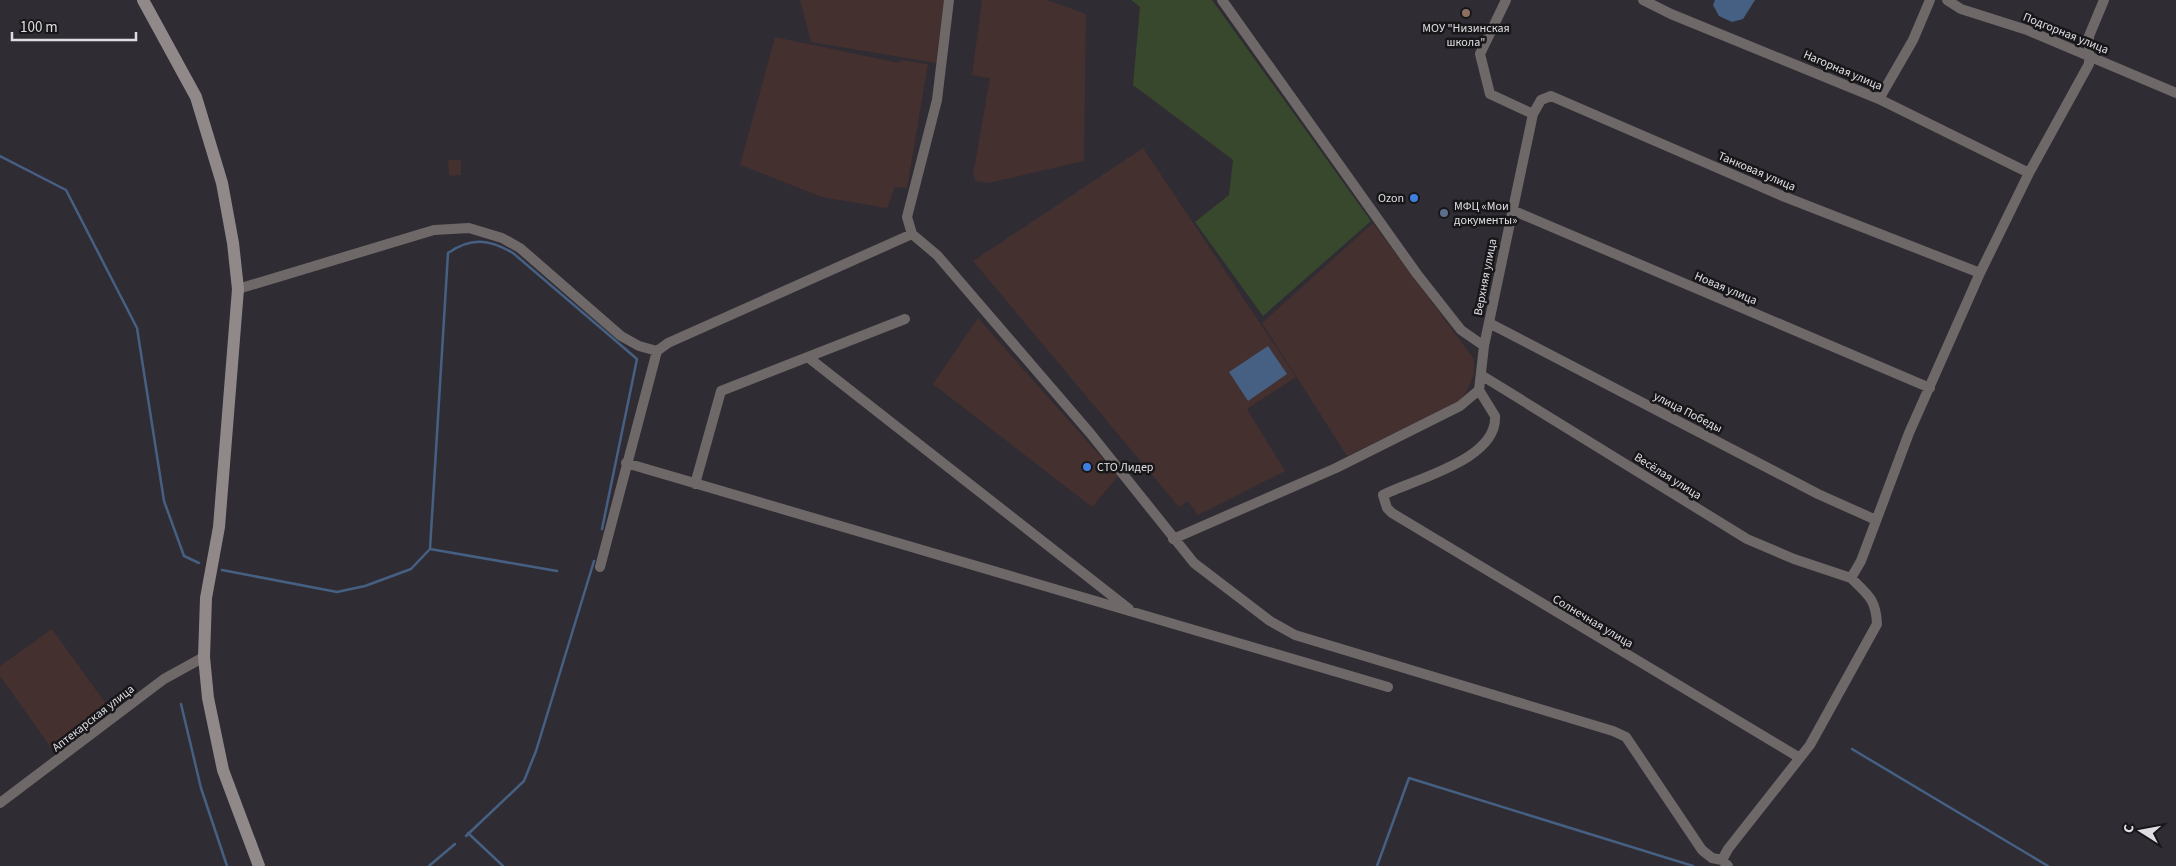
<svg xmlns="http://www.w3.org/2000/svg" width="2176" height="866" viewBox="0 0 2176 866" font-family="'Source Sans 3',sans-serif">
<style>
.industrial{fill:#44302f}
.green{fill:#37482c}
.water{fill:#456083}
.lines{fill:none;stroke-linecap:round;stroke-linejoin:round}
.stream{stroke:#456083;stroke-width:2.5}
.street{stroke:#6e6968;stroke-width:10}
.secondary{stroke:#918989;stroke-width:12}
.education-dot{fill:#8d6e63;stroke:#171619;stroke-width:2}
.shop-dot{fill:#3f7fe0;stroke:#171619;stroke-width:2}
.service-dot{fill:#5c6f8a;stroke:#171619;stroke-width:2}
.labels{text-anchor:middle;stroke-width:5;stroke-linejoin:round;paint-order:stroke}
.poi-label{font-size:12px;fill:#e0dde2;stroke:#171619;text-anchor:start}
.street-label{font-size:12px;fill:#e0dde2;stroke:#171619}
</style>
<rect width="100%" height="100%" fill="#302c33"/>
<path class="industrial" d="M 800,0 L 944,0 L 936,63 L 811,42 Z
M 982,0 L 1047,0 L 1086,14 L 1084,161 L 988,183 L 976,181 L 973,175 L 990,78 L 972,75 Z
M 775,37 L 899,63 L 900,60 L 928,64 L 907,188 L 895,187 L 887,208 L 822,197 L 740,165 Z
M 1143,148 L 1296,377 L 1247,409 L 1285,471 L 1198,515 L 1188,501 L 1179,507 L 973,261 Z
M 448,160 L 461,160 L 461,175 L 449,176 Z
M 1373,223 L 1474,359 L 1474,374 L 1466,393 L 1458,403 L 1347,456 L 1262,323 Z
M 978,318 L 1118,476 L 1092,507 L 933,384 Z
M 52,629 L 109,708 L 52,749 L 0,676 L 0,666 Z"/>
<path class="green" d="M 1131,0 L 1212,0 L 1371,221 L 1263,316 L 1195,222 L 1229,195 L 1233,160 L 1133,85 L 1140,7 Z"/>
<path class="water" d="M 1715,0 L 1755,0 L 1743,19 L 1732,22 L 1719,16 L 1713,5 Z
M 1268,346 L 1287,374 L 1248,401 L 1229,372 Z"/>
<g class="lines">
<path class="stream" d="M 0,156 L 66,190 L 137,328 L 164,501 L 184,556 L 199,563
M 430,549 L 557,571
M 222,570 L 337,592 L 365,586 L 411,569 L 430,549 L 448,253 C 471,237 489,239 513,253 L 637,359 L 602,529
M 181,704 L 201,788 L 227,866
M 1852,749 L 2048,866
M 468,833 L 503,866
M 466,836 L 524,781 L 536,751 L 594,561
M 429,866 L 455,844
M 1377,866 L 1409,778 L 1693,866"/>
<path class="street" d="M 949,0 L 937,100 L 907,217 L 912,234 L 937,255 L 1090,433 L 1194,563 L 1270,621 L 1295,635 L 1613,731 L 1626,737 L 1702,850 L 1712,858 L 1722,860
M 1222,0 L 1417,274 L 1461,330 L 1484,346
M 1506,0 L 1480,54 L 1490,94 L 1533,114
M 1643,0 L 1671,14 L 1879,99 L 2029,173
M 1947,0 L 1961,9 L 2027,30 L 2176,93
M 1879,99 L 1913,40 L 1930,0
M 1512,210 L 1930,388
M 238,289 L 434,230 L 469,228 L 502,238 L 520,248 L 621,336 L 639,346 L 657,351 L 668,343 L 912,234
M 1489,323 L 1818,494 L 1876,520
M 809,358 L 1129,609
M 1481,375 L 1747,539 L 1794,559 L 1851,578
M 626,463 L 1388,687
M 695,484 L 721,391 L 905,319
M 1173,539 L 1336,468 L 1460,406 L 1479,390
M 600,567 L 657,351
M 1800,758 L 1392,513 L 1387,508 L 1383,495 C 1414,479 1498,460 1495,416 L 1479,390 L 1484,346 L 1533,114 L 1541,100 L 1551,96 L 1780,195 L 1980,273
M 0,803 L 164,679 L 204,657
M 1728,866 L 1722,860 L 1728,849 L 1810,745 L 1877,624 C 1876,599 1868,595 1851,578 L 1861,561 L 1909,433 L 1980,273 L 2029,173 L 2089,64 L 2089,36 L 2104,0"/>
<path class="secondary" d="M 143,0 L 196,97 L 222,183 L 233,243 L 238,289 L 219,527 L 206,598 L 204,657 L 208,698 L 223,770 L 259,866"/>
</g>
<circle class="education-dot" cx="1466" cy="13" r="5"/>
<g class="shop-dot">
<circle cx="1414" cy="198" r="5"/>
<circle cx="1087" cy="467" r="5"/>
</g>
<circle class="service-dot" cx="1444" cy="213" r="5"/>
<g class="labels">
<g class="poi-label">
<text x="1466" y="32" text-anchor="middle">МОУ "Низинская<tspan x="1466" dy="14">школа"</tspan></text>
<text x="1404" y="202" text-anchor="end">Ozon</text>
<text x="1454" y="210">МФЦ «Мои<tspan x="1454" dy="14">документы»</tspan></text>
<text x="1097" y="471">СТО Лидер</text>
</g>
<g class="street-label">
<text transform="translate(2066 33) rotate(22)" y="4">Подгорная улица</text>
<text transform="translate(1843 70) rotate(23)" y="4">Нагорная улица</text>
<text transform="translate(1757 171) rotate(23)" y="4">Танковая улица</text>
<text transform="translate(1485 277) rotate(-79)" y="4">Верхняя улица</text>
<text transform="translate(1726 288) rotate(23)" y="4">Новая улица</text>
<text transform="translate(1688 412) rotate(27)" y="4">улица Победы</text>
<text transform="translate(1668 476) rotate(32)" y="4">Весёлая улица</text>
<text transform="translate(1593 621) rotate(31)" y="4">Солнечная улица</text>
<text transform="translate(93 718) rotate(-38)" y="4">Аптекарская улица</text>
</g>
</g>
<g transform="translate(2141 831) rotate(281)" stroke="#171619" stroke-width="4" paint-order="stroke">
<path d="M0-4L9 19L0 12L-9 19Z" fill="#e0dde2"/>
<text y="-8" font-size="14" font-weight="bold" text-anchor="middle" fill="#e0dde2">С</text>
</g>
<path d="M12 32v8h124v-8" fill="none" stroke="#e0dde2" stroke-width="2.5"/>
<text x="20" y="32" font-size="15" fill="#e0dde2" stroke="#171619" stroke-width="4" paint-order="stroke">100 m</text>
</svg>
